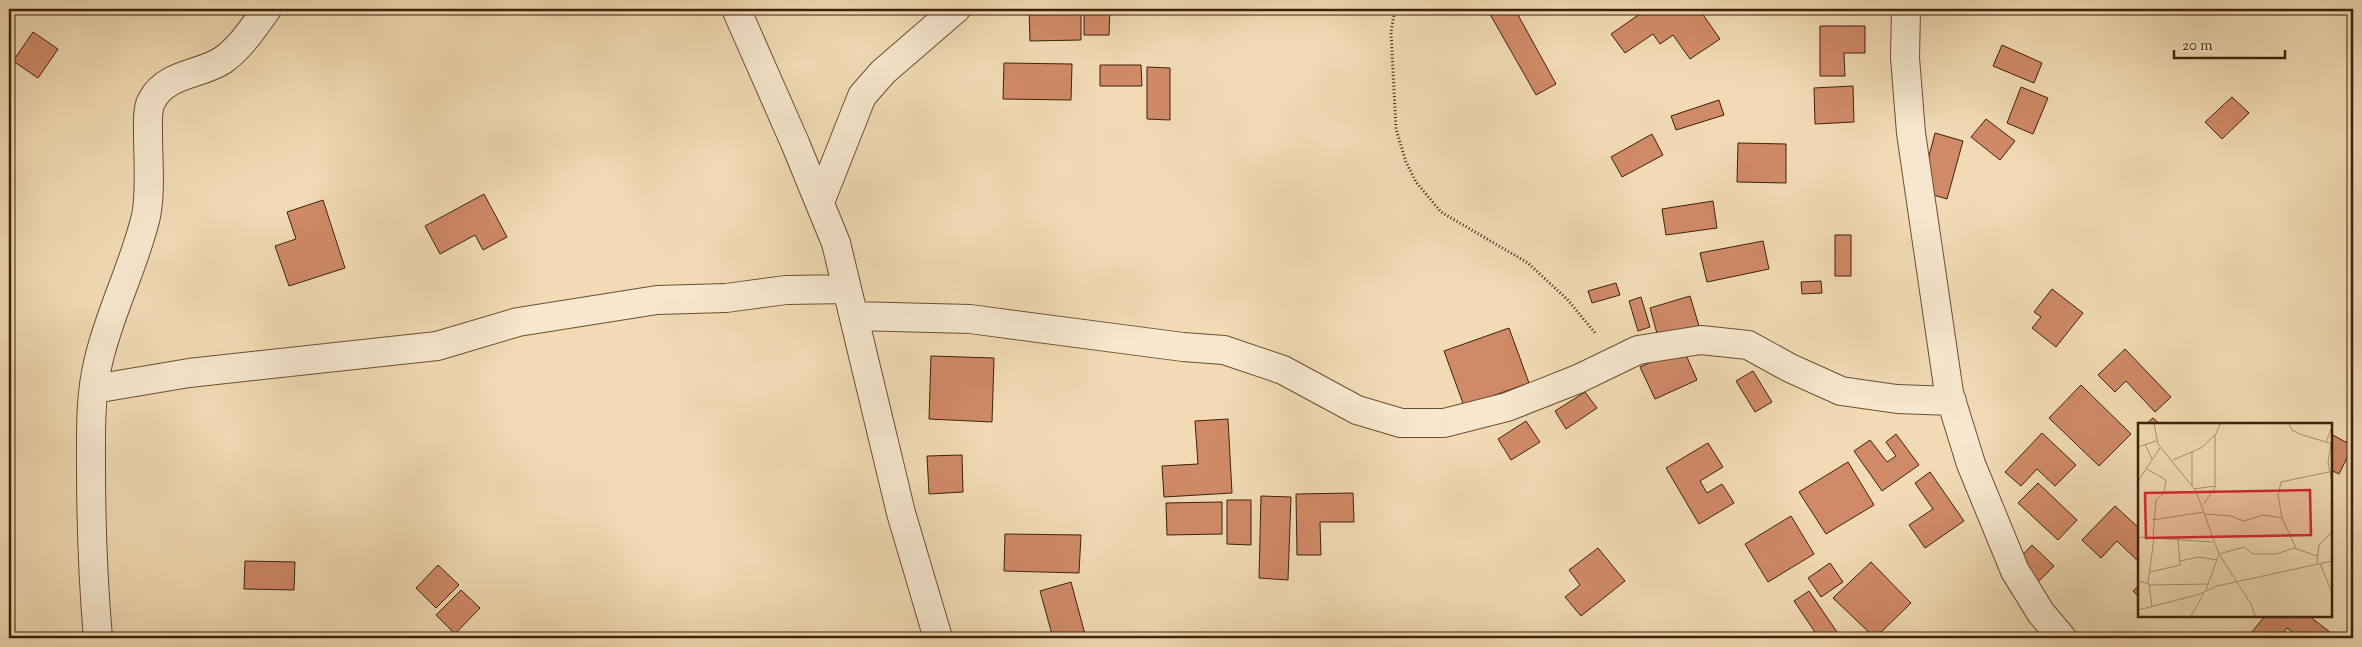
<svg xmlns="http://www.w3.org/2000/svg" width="2362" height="647" viewBox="0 0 2362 647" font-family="'Sorts Mill Goudy',serif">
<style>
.building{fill:#d08a67;stroke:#3e210b}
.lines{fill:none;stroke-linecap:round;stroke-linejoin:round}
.minor-casing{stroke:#6b4f35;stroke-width:30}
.path{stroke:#3e210b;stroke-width:3;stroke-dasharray:1 2.5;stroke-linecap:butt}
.minor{stroke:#f6e7ce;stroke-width:28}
.inset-road{fill:none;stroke:#a99070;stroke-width:1}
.view{fill:#d62828;fill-opacity:0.15;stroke:#d62828;stroke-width:2.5}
.inset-edge{fill:none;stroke:#3e210b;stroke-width:2.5}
</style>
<rect width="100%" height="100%" fill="#f1dab4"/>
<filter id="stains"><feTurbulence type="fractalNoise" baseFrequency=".004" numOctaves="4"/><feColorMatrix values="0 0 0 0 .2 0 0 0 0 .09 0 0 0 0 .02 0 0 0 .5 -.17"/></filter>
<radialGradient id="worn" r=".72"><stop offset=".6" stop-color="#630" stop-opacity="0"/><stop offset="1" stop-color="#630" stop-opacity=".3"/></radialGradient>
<path class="building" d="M 1029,9 L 1081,9 L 1081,40 L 1030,41 Z
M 1084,9 L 1110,9 L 1109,35 L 1084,35 Z
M 1487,9 L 1530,9 L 1518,15 L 1556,84 L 1536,95 Z
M 1647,9 L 1699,9 L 1720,39 L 1690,59 L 1673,35 L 1660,44 L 1653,34 L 1625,53 L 1611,34 Z
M 1788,9 L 1813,9 L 1812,13 L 1787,12 Z
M 1820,26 L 1865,26 L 1865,53 L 1844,53 L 1845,76 L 1820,76 Z
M 33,32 L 58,49 L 38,78 L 13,61 Z
M 2002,45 L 2042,63 L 2034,83 L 1993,66 Z
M 1004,63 L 1072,64 L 1071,100 L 1003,99 Z
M 1100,65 L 1141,65 L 1142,86 L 1100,86 Z
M 1147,67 L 1170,68 L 1170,120 L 1147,119 Z
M 1853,86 L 1854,122 L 1815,124 L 1814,88 Z
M 2021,87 L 2048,98 L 2033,134 L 2007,123 Z
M 2232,97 L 2249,113 L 2222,139 L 2205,122 Z
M 1719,100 L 1724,115 L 1676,130 L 1671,116 Z
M 1986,119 L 2015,141 L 2000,160 L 1971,137 Z
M 1935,133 L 1963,141 L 1947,199 L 1920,191 Z
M 1652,134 L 1663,155 L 1622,177 L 1611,157 Z
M 1738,143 L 1786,144 L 1786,183 L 1737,182 Z
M 484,194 L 507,237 L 483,250 L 475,235 L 440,254 L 425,226 Z
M 323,200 L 345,268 L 289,286 L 275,246 L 296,239 L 287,212 Z
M 1713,201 L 1717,228 L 1666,235 L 1662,209 Z
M 1835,235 L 1851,235 L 1851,276 L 1835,276 Z
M 1763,241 L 1769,269 L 1707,282 L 1700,253 Z
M 1821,281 L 1822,293 L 1802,294 L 1801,282 Z
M 1616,283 L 1620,295 L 1592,303 L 1588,291 Z
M 2052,289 L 2083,313 L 2056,347 L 2032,328 L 2041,317 L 2034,312 Z
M 1690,296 L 1699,326 L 1658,337 L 1650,308 Z
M 1641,297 L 1650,327 L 1638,331 L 1629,301 Z
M 1509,328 L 1529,383 L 1464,406 L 1444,351 Z
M 1683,348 L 1697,380 L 1655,399 L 1640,367 Z
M 2125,349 L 2171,397 L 2155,412 L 2126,381 L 2115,392 L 2098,375 Z
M 931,356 L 994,358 L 992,422 L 929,419 Z
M 1753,371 L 1772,402 L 1755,412 L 1736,381 Z
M 2081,385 L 2131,434 L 2099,466 L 2049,418 Z
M 1585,392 L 1597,408 L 1566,429 L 1555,411 Z
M 2153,418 L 2160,424 L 2146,424 Z
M 1228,419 L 1232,493 L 1164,497 L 1162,466 L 1198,464 L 1195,421 Z
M 1526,421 L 1540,442 L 1511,460 L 1498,439 Z
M 2042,433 L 2076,465 L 2055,486 L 2037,469 L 2021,486 L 2005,472 Z
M 1896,434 L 1919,465 L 1882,491 L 1854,451 L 1870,440 L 1887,462 L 1896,456 L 1886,442 Z
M 2331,434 L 2353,446 L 2339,474 L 2331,470 Z
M 1708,443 L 1723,467 L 1700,481 L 1707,493 L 1722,484 L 1734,503 L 1699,524 L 1666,468 Z
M 962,455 L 963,492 L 929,494 L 927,456 Z
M 1848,462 L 1874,505 L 1826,534 L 1799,492 Z
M 1930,472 L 1964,521 L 1925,548 L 1909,525 L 1933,509 L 1915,483 Z
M 2038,483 L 2077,520 L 2058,540 L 2018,503 Z
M 1353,493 L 1354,522 L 1320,522 L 1321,555 L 1297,555 L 1296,494 Z
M 1261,496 L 1291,497 L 1288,580 L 1259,578 Z
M 1227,500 L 1251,500 L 1251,545 L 1227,544 Z
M 1222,502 L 1222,534 L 1167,535 L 1166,503 Z
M 2115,506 L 2140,529 L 2140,563 L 2117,541 L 2101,558 L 2082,540 Z
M 1791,516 L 1814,554 L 1768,582 L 1745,544 Z
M 1005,534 L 1081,535 L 1079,573 L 1004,571 Z
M 2032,545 L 2054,566 L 2037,583 L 2015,563 Z
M 1598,548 L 1625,581 L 1581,616 L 1565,597 L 1580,585 L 1569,570 Z
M 245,561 L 295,562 L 294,590 L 244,589 Z
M 1871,562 L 1911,603 L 1875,638 L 1833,598 Z
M 1830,563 L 1843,582 L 1821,597 L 1808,578 Z
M 438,565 L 459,585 L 436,608 L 416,588 Z
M 1071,582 L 1086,638 L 1053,638 L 1040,591 Z
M 2140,585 L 2140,598 L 2133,591 Z
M 461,590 L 480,608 L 455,634 L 436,615 Z
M 1809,591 L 1839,635 L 1835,638 L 1819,638 L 1794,601 Z
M 2265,616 L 2309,616 L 2335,636 L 2333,638 L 2301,638 L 2287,628 L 2279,638 L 2247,638 Z"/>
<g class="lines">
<defs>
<path id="minor" d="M 736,9 L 795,143 L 836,243 L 901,513 L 938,638
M 1906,9 L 1905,58 L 1911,133 L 1949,393 L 1971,464 L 2015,571 L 2041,613 L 2062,638
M 820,202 L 862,96 L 883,72 L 956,9
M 854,316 L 970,319 L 1183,347 L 1224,350 L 1283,370 L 1357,410 L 1401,423 L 1444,423 L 1507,407 L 1578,379 L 1638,350 L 1701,340 L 1748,345 L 1790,368 L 1841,391 L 1897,399 L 1952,401
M 94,389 L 189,373 L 437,346 L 518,322 L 657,300 L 726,298 L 786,290 L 847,289
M 98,638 C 93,581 91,523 91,465 C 91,432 90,396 98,363 C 109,313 134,267 146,216 C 151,192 148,159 148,133 C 148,124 147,108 152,100 C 166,73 201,75 223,60 C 241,47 254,27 267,9"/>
</defs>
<use href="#minor" class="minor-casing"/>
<path class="path" d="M 1395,9 L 1391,32 L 1396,129 L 1406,162 L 1416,182 L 1441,212 L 1528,263 L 1567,299 L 1596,334"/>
<use href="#minor" class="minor"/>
</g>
<g transform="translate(2138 423)">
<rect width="194" height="194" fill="#f1dab4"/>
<path class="inset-road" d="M 16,1 L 20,21 L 58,68 L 81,131 L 113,181 L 117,193M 151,1 L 154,7 L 162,11 L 194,21M 188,19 L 194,4M 7,21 L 14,36M 193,21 L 190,39 L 194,59M 0,24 L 18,18M 54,29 L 54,63M 35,37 L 63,25 L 78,11 L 82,1M 9,46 L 28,57 L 26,70 L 18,77 L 15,115M 0,58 L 22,25M 56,66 L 77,63M 65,82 L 77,65 L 77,12M 67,91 L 93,93 L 105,98 L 126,92 L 144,95M 14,97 L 66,89M 0,114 L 75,119M 158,125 L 144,95 L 140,72 L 143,59 L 191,49M 81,131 L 106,124 L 115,131 L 138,131 L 156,125 L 179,133M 42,138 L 61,134 L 79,137M 179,140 L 181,122 L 194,109M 182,140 L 194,170M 12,149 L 42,142 L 40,115M 0,158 L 11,161 L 14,184M 10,160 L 16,115M 11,162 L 71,161M 68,167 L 81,131M 0,187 L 59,172 L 79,163 L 194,138M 53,193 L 66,170"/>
<path class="view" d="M 172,67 L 173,112 L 8,115 L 7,70 Z"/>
<rect width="194" height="194" class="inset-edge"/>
</g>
<rect width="2362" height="647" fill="none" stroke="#f1dab4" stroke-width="30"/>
<rect x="10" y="10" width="2342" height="627" fill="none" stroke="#3e210b" stroke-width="2.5"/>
<rect x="15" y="15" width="2332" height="617" fill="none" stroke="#3e210b"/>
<path d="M2174 50v8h111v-8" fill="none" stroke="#3e210b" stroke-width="2.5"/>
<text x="2182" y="50" font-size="15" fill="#3e210b" stroke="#f6e7ce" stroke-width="4" paint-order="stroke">20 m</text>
<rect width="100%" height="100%" filter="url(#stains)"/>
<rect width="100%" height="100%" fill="url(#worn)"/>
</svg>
